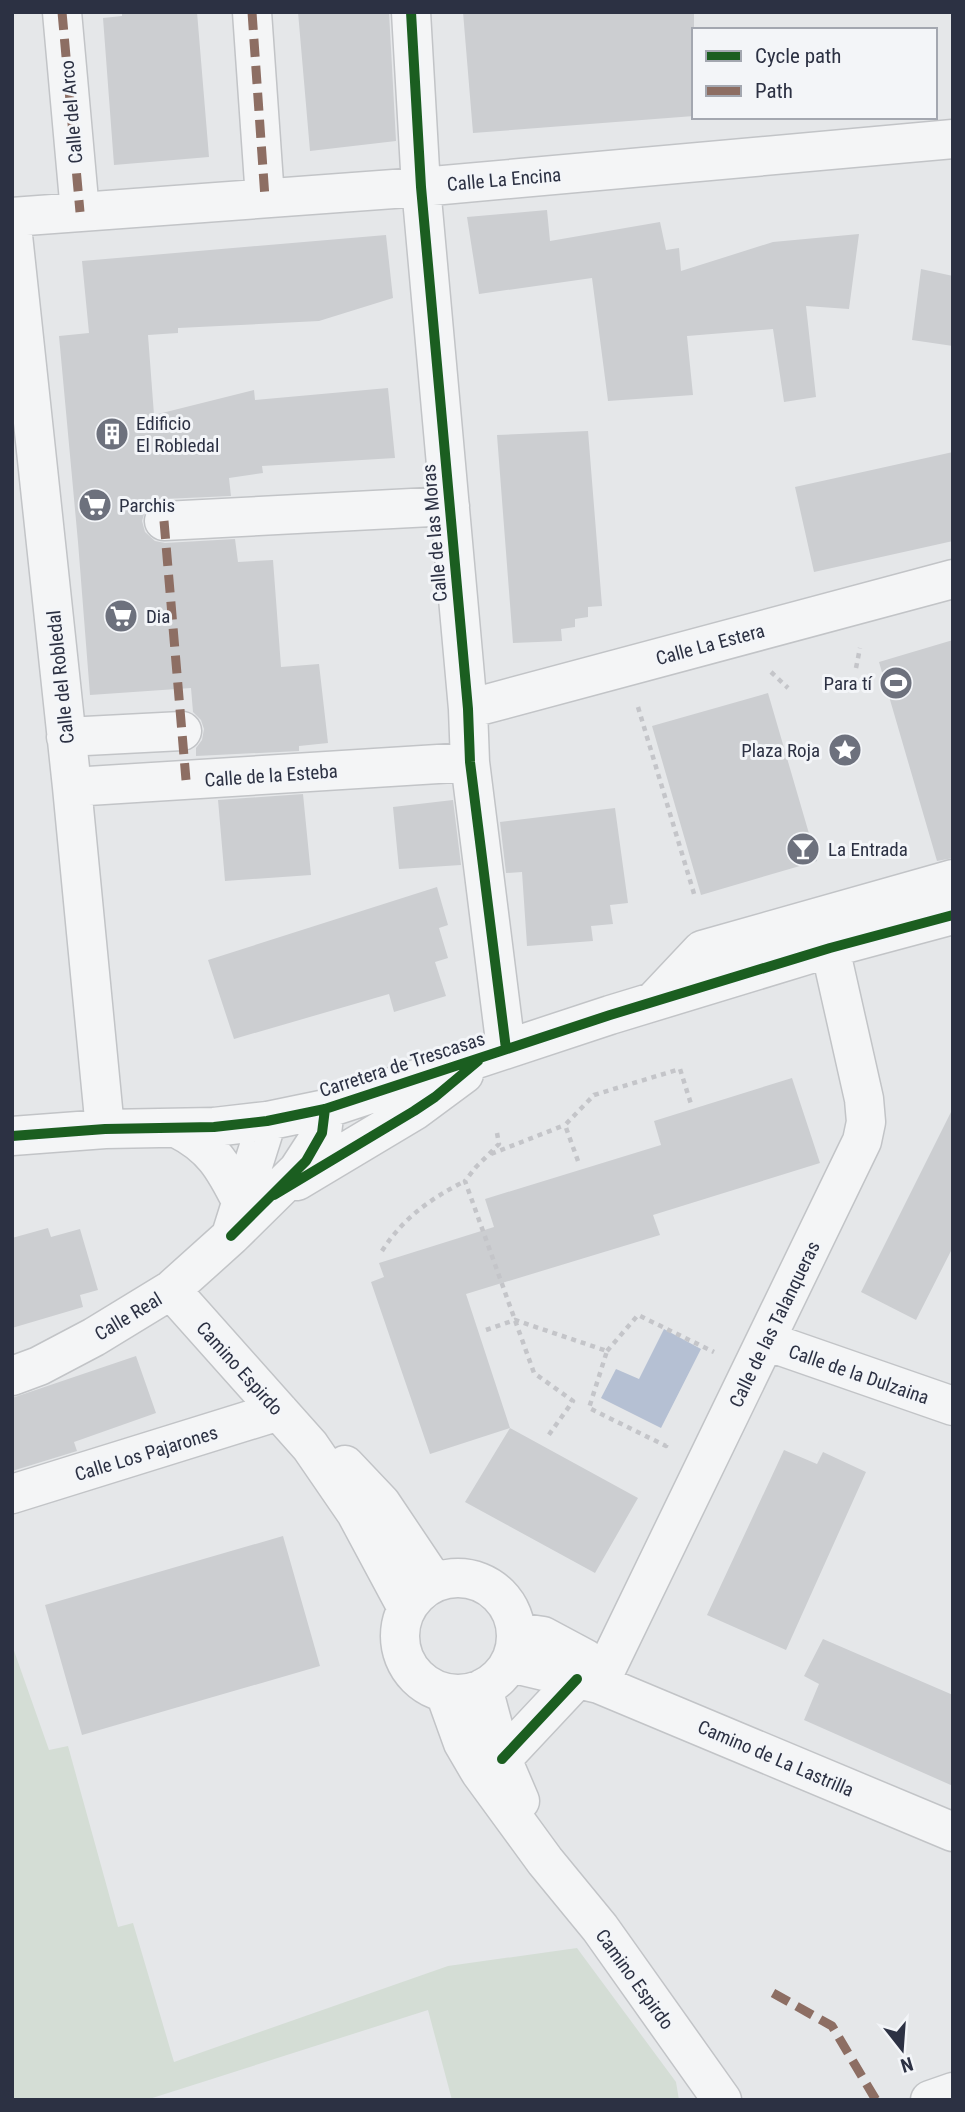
<svg xmlns="http://www.w3.org/2000/svg" width="965" height="2112" viewBox="0 0 965 2112" font-family="'Roboto Condensed',sans-serif">
<style>
.green{fill:#d4ddd5}
.water{fill:#b5c0d3}
.building{fill:#ccced1}
.lines{fill:none;stroke-linecap:round;stroke-linejoin:round}
.minor-casing{stroke:#c2c4c7;stroke-width:41}
.path{stroke:#c4c5c9;stroke-width:4.5;stroke-dasharray:5 5;stroke-linecap:butt}
.minor{stroke:#f4f5f6;stroke-width:38}
.quiet{stroke:#8d6e63;stroke-width:9;stroke-dasharray:18 9;stroke-linecap:butt}
.cycleway-casing{stroke:#f3f5f8;stroke-width:15}
.cycleway{stroke:#1b5e20;stroke-width:10}
.labels{text-anchor:middle;stroke-width:6;stroke-linejoin:round;paint-order:stroke}
.street-label{font-size:19px;fill:#2c3143;stroke:#f3f5f8}
.poi-label{font-size:19px;fill:#2c3143;stroke:#f3f5f8;text-anchor:start}
</style>
<rect width="100%" height="100%" fill="#e5e7e9"/>
<path class="green" d="M 12,1645 L 49,1750 L 68,1746 L 118,1927 L 133,1923 L 174,2062 L 448,1966 L 577,1948 L 676,2082 L 679,2100 L 452,2100 L 428,2010 L 146,2100 L 12,2100 Z"/>
<path class="water" d="M 664,1329 L 701,1349 L 661,1428 L 601,1398 L 616,1369 L 639,1379 Z"/>
<path class="building" d="M 122,12 L 197,12 L 209,157 L 114,165 L 103,18 L 122,16 Z
M 298,12 L 389,12 L 396,141 L 310,151 Z
M 463,12 L 694,12 L 694,116 L 473,133 Z
M 547,210 L 550,241 L 660,222 L 666,250 L 679,248 L 681,271 L 773,242 L 859,234 L 849,309 L 806,306 L 816,397 L 784,402 L 773,329 L 687,336 L 693,395 L 608,401 L 592,278 L 479,294 L 467,217 Z
M 386,235 L 393,298 L 319,321 L 178,328 L 178,333 L 148,335 L 154,415 L 254,390 L 255,400 L 388,388 L 395,458 L 262,466 L 263,473 L 229,478 L 231,496 L 163,499 L 153,502 L 145,511 L 142,521 L 145,532 L 155,541 L 165,543 L 235,539 L 238,562 L 273,560 L 281,667 L 319,664 L 328,743 L 299,746 L 299,751 L 196,756 L 196,748 L 202,740 L 204,729 L 201,720 L 193,712 L 191,688 L 90,695 L 78,542 L 59,336 L 89,333 L 82,261 Z
M 921,269 L 953,276 L 953,346 L 912,340 Z
M 588,431 L 602,606 L 588,607 L 588,617 L 575,619 L 575,627 L 561,629 L 562,641 L 513,643 L 497,435 Z
M 953,452 L 953,541 L 814,572 L 795,487 Z
M 953,640 L 953,858 L 937,861 L 879,662 Z
M 768,693 L 817,861 L 701,895 L 652,726 Z
M 303,794 L 311,875 L 225,881 L 218,800 Z
M 453,800 L 461,865 L 399,869 L 393,807 Z
M 615,808 L 628,903 L 610,905 L 613,924 L 591,926 L 593,941 L 527,946 L 522,872 L 506,873 L 500,822 Z
M 437,887 L 448,925 L 439,928 L 448,958 L 435,962 L 446,996 L 394,1012 L 389,994 L 234,1039 L 208,960 Z
M 792,1078 L 820,1163 L 653,1215 L 660,1235 L 466,1294 L 510,1428 L 430,1454 L 371,1282 L 384,1277 L 379,1263 L 494,1227 L 485,1199 L 661,1145 L 654,1121 Z
M 953,1108 L 953,1247 L 916,1320 L 861,1292 Z
M 48,1228 L 51,1237 L 80,1229 L 98,1290 L 80,1295 L 83,1307 L 12,1328 L 12,1238 Z
M 136,1356 L 156,1413 L 74,1442 L 77,1451 L 12,1471 L 12,1398 Z
M 510,1428 L 638,1498 L 595,1573 L 465,1502 Z
M 784,1450 L 817,1464 L 823,1452 L 866,1472 L 786,1650 L 707,1615 Z
M 283,1536 L 320,1666 L 82,1735 L 45,1605 Z
M 823,1639 L 953,1695 L 953,1786 L 804,1720 L 819,1684 L 804,1676 Z"/>
<g class="lines">
<defs>
<path id="minor" d="M 62,12 L 80,212
M 252,12 L 265,198
M 411,12 L 421,187 L 468,709 L 470,762 L 506,1049
M 12,217 L 421,187 L 953,139
M 12,226 L 72,787 L 105,1129
M 164,521 L 450,506
M 468,709 L 953,579
M 66,737 L 182,731
M 72,787 L 470,762
M 654,1001 L 702,950 L 953,879
M 178,1129 C 212,1146 224,1167 241,1201
M 12,1136 L 105,1129 L 214,1127 L 267,1121 L 325,1109 L 610,1015 L 830,948 L 953,915
M 297,1181 L 414,1111 L 464,1074
M 232,1232 L 267,1121
M 171,1290 L 310,1446 L 356,1513 L 407,1608
M 766,1341 L 953,1406
M 12,1376 L 39,1366 L 94,1337 L 171,1290 L 231,1236 L 298,1170 L 322,1133 L 325,1109
M 345,1465 L 381,1503 L 434,1582
M 12,1494 L 279,1411
M400 1636a58 58 0 1 1 116 0a58 58 0 1 1-116 0Z
M 516,1632 L 543,1636 L 586,1659 L 599,1684
M 510,1663 L 599,1684 L 953,1832
M 599,1684 L 862,1141 L 866,1122 L 864,1099 L 830,948
M 483,1688 L 502,1759 L 520,1801
M 445,1693 L 463,1743 L 480,1772 L 545,1861 L 600,1928 L 722,2100
M 502,1759 L 577,1679
M 930,2100 L 953,2092"/>
</defs>
<use href="#minor" class="minor-casing"/>
<path class="path" d="M 856,668 L 860,648
M 771,672 L 788,688
M 638,707 L 695,897
M 497,1133 L 499,1144 L 476,1167 L 465,1181 L 534,1373 L 573,1401 L 548,1436
M 491,1154 L 565,1125
M 578,1161 L 565,1125 L 594,1095 L 680,1069 L 691,1104
M 382,1251 C 403,1218 430,1199 465,1181
M 486,1330 L 515,1320 L 607,1351 L 589,1408 L 666,1446 L 667,1443
M 607,1351 L 638,1315 L 714,1352"/>
<use href="#minor" class="minor"/>
<path class="quiet" d="M 62,12 L 80,212
M 252,12 L 265,198
M 164,521 L 186,780
M 773,1993 L 832,2026 L 876,2100"/>
<defs>
<path id="cycleway" d="M 411,12 L 421,187 L 468,709 L 470,762 L 506,1049
M 12,1136 L 105,1129 L 214,1127 L 267,1121 L 325,1109 L 610,1015 L 830,948 L 953,915
M 274,1195 L 414,1111 L 435,1097 L 478,1061
M 231,1236 L 306,1161 L 322,1133 L 325,1109
M 502,1759 L 577,1679"/>
</defs>
<use href="#cycleway" class="cycleway-casing"/>
<use href="#cycleway" class="cycleway"/>
</g>
<defs>
<symbol id="building-disc" viewBox="-11 -11 22 22"><circle r="9.5" fill="#6d717d" stroke="#f3f5f8"/><path d="M-4-6H4V6H1V3H-1V6H-4ZM-2.5-4.3h1.7v1.8h-1.7ZM.8-4.3h1.7v1.8H.8ZM-2.5-1h1.7V.8h-1.7ZM.8-1h1.7V.8H.8Z" fill="#fff"/></symbol>
<symbol id="supermarket-disc" viewBox="-11 -11 22 22"><circle r="9.5" fill="#6d717d" stroke="#f3f5f8"/><path d="M-6-5.5h2.5l.6 2H6L4.5 2H-2.5L-4.4-4H-6ZM-1.5 3.2a1.3 1.3 0 1 0 .1 0ZM3 3.2a1.3 1.3 0 1 0 .1 0Z" fill="#fff"/></symbol>
<symbol id="stadium-disc" viewBox="-11 -11 22 22"><circle r="9.5" fill="#6d717d" stroke="#f3f5f8"/><path d="M0-5a6.5 5 0 1 0 0 10a6.5 5 0 1 0 0-10ZM-3.5-1.8h7v3.6h-7Z" fill="#fff"/></symbol>
<symbol id="sight-disc" viewBox="-11 -11 22 22"><circle r="9.5" fill="#6d717d" stroke="#f3f5f8"/><path d="M0-6L1.8-2.2L6-1.7L2.9 1.2L3.7 5.4L0 3.3L-3.7 5.4L-2.9 1.2L-6-1.7L-1.8-2.2Z" fill="#fff"/></symbol>
<symbol id="bar-disc" viewBox="-11 -11 22 22"><circle r="9.5" fill="#6d717d" stroke="#f3f5f8"/><path d="M-6-5H6L.8 .8V4.5H3.5V6h-7V4.5H-.8V.8Z" fill="#fff"/></symbol>
</defs>
<g fill-rule="evenodd">
<use href="#building-disc" x="93" y="415" width="38" height="38"/>
<use href="#supermarket-disc" x="76" y="486" width="38" height="38"/>
<use href="#supermarket-disc" x="102" y="597" width="38" height="38"/>
<use href="#stadium-disc" x="877" y="664" width="38" height="38"/>
<use href="#sight-disc" x="826" y="731" width="38" height="38"/>
<use href="#bar-disc" x="784" y="830" width="38" height="38"/>
</g>
<g class="labels">
<g class="street-label">
<text transform="translate(71 112) rotate(-95)" y="7">Calle del Arco</text>
<text transform="translate(504 179) rotate(-5)" y="7">Calle La Encina</text>
<text transform="translate(434 533) rotate(-95)" y="7">Calle de las Moras</text>
<text transform="translate(710 644) rotate(-15)" y="7">Calle La Estera</text>
<text transform="translate(60 677) rotate(-96)" y="7">Calle del Robledal</text>
<text transform="translate(271 775) rotate(-4)" y="7">Calle de la Esteba</text>
<text transform="translate(402 1064) rotate(-18)" y="7">Carretera de Trescasas</text>
<text transform="translate(128 1316) rotate(-31)" y="7">Calle Real</text>
<text transform="translate(774 1324) rotate(-64)" y="7">Calle de las Talanqueras</text>
<text transform="translate(240 1368) rotate(48)" y="7">Camino Espirdo</text>
<text transform="translate(859 1374) rotate(19)" y="7">Calle de la Dulzaina</text>
<text transform="translate(146 1453) rotate(-17)" y="7">Calle Los Pajarones</text>
<text transform="translate(776 1758) rotate(23)" y="7">Camino de La Lastrilla</text>
<text transform="translate(635 1979) rotate(54)" y="7">Camino Espirdo</text>
</g>
<g class="poi-label">
<text x="136" y="430">Edificio<tspan x="136" dy="22">El Robledal</tspan></text>
<text x="119" y="512">Parchis</text>
<text x="146" y="623">Dia</text>
<text x="872" y="690" text-anchor="end">Para tí</text>
<text x="820" y="757" text-anchor="end">Plaza Roja</text>
<text x="828" y="856">La Entrada</text>
</g>
</g>
<rect width="965" height="2112" fill="none" stroke="#2c3143" stroke-width="28"/>
<rect x="692" y="28" width="245" height="91" fill="#f3f5f8" stroke="#a3a7b0" stroke-width="2"/>
<rect x="706" y="51" width="35" height="10" fill="#1b5e20" stroke="#a3a7b0" stroke-width="2"/>
<text x="755" y="63" font-size="21" fill="#2c3143">Cycle path</text>
<rect x="706" y="86" width="35" height="10" fill="#8d6e63" stroke="#a3a7b0" stroke-width="2"/>
<text x="755" y="98" font-size="21" fill="#2c3143">Path</text>
<g transform="translate(902 2049) rotate(163)" stroke="#f3f5f8" stroke-width="5" paint-order="stroke">
<path d="M0-5L12 26L0 18L-12 26Z" fill="#2c3143"/>
<text y="-10" font-size="19" font-weight="bold" text-anchor="middle" fill="#2c3143">N</text>
</g>
</svg>
